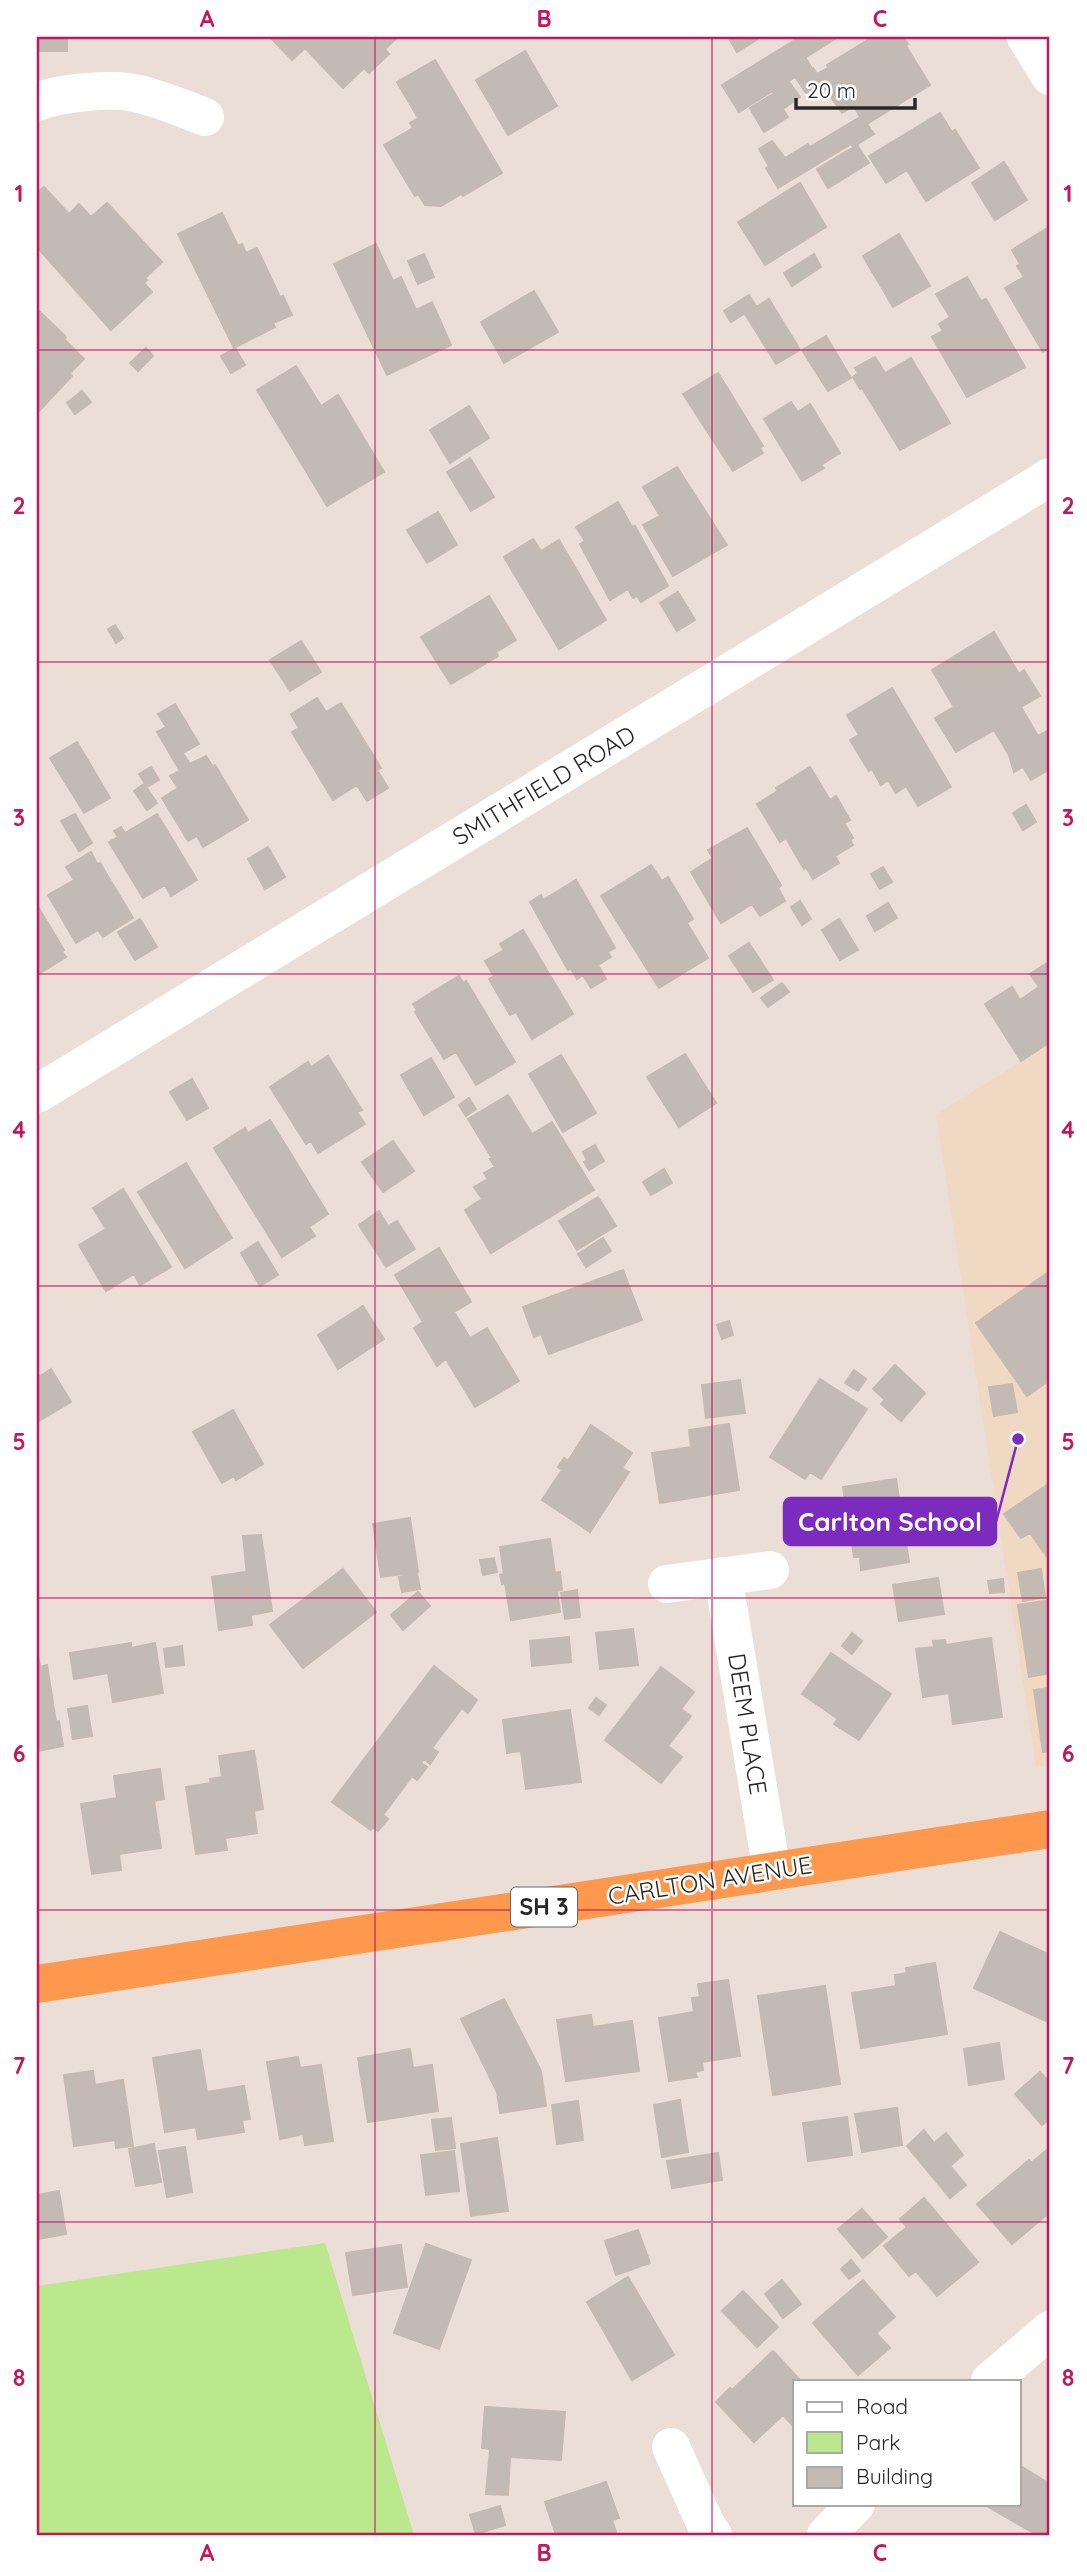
<svg xmlns="http://www.w3.org/2000/svg" width="1087" height="2572" viewBox="0 0 1087 2572" font-family="Quicksand,sans-serif">
<style>
.education{fill:#efd9c3}
.green{fill:#bbe78d}
.building{fill:#c2bab3;stroke:#c6bab0;stroke-width:2}
.lines{fill:none;stroke-linecap:round;stroke-linejoin:round}
.minor{stroke:#fff;stroke-width:38}
.trunk{stroke:#fd984c;stroke-width:38}
.grid{fill:none;stroke:#c2185b;stroke-width:2;stroke-opacity:0.55}
.labels{text-anchor:middle;stroke-width:5;stroke-linejoin:round;paint-order:stroke}
.shield{fill:#fff;stroke:#686868;stroke-width:2}
.shield-label{font-size:23px;font-weight:bold;fill:#272727}
.street-label{font-size:24px;fill:#272727;stroke:#fff}
.leader{fill:none;stroke:#7b2cbf;stroke-width:2.5}
.callout-dot{fill:#7b2cbf;stroke:#fff;stroke-width:2.5}
.callout{fill:#7b2cbf;stroke:#7b2cbf;stroke-width:2.5}
.callout-label{font-size:26px;text-anchor:middle;font-weight:bold;fill:#fff}
.neatline{fill:none;stroke:#c2185b;stroke-width:2.5}
.grid-label{font-size:23px;text-anchor:middle;font-weight:bold;fill:#c2185b}
</style>
<rect width="100%" height="100%" fill="#ebded6"/>
<path class="education" d="M 1050,1044 L 1050,1765 L 1036,1767 L 936,1114 Z"/>
<path class="green" d="M 325,2243 L 414,2535 L 37,2535 L 37,2286 Z"/>
<path class="building" d="M 37,37 L 67,37 L 67,51 L 37,51 Z
M 270,37 L 398,37 L 385,49 L 389,54 L 369,73 L 364,68 L 343,88 L 305,48 L 292,60 Z
M 728,37 L 761,37 L 737,52 Z
M 794,37 L 838,37 L 806,57 Z
M 873,37 L 903,37 L 908,44 L 906,46 L 930,85 L 867,124 L 874,134 L 853,147 L 851,144 L 778,188 L 766,168 L 769,166 L 759,149 L 772,141 L 785,158 L 808,144 L 810,147 L 860,117 L 854,106 L 842,113 L 822,84 L 806,93 L 796,78 L 813,68 L 817,74 L 828,68 L 827,65 Z
M 795,40 L 811,67 L 739,112 L 722,85 Z
M 525,51 L 557,106 L 508,135 L 476,80 Z
M 435,60 L 502,173 L 463,196 L 461,194 L 441,206 L 425,205 L 418,194 L 415,196 L 384,145 L 413,128 L 410,123 L 418,118 L 397,82 Z
M 789,82 L 800,97 L 784,108 L 773,92 Z
M 773,94 L 788,117 L 764,132 L 750,108 Z
M 940,113 L 952,132 L 955,130 L 979,168 L 926,201 L 907,170 L 886,183 L 869,156 Z
M 857,145 L 869,163 L 828,188 L 817,169 Z
M 1004,162 L 1027,200 L 995,220 L 972,183 Z
M 800,183 L 826,227 L 765,265 L 738,222 Z
M 44,187 L 69,214 L 79,204 L 91,217 L 107,203 L 162,262 L 145,278 L 147,280 L 144,283 L 152,292 L 111,330 L 37,247 L 37,193 Z
M 222,213 L 238,246 L 242,244 L 246,253 L 257,248 L 280,297 L 283,296 L 292,315 L 273,323 L 275,327 L 234,348 L 178,234 Z
M 1046,229 L 1050,236 L 1050,348 L 1043,352 L 1005,288 L 1024,277 L 1017,266 L 1020,264 L 1012,250 Z
M 899,234 L 930,286 L 893,307 L 863,256 Z
M 376,244 L 393,281 L 401,277 L 416,310 L 432,302 L 451,345 L 387,375 L 334,264 Z
M 424,254 L 434,277 L 418,284 L 408,261 Z
M 814,254 L 821,267 L 792,286 L 784,273 Z
M 967,277 L 981,301 L 986,299 L 1025,367 L 967,397 L 932,337 L 943,331 L 939,324 L 950,317 L 936,294 Z
M 534,291 L 558,332 L 504,363 L 481,322 Z
M 749,295 L 756,306 L 731,322 L 724,311 Z
M 769,299 L 800,350 L 776,364 L 745,314 Z
M 37,309 L 66,337 L 64,339 L 84,359 L 70,373 L 72,376 L 39,411 L 37,409 Z
M 826,336 L 851,378 L 828,391 L 802,350 Z
M 146,348 L 153,356 L 138,371 L 130,363 Z
M 235,348 L 245,365 L 231,373 L 221,356 Z
M 875,357 L 885,373 L 911,358 L 950,423 L 900,450 L 862,388 L 860,389 L 853,377 L 858,373 L 855,368 Z
M 296,366 L 321,406 L 338,395 L 384,472 L 327,506 L 257,390 Z
M 718,373 L 763,446 L 760,448 L 763,453 L 733,471 L 683,394 Z
M 82,391 L 91,402 L 75,414 L 67,403 Z
M 791,402 L 798,412 L 810,404 L 840,453 L 821,465 L 824,468 L 802,481 L 764,419 Z
M 469,406 L 489,438 L 450,463 L 430,430 Z
M 470,458 L 494,497 L 471,511 L 447,472 Z
M 677,467 L 727,545 L 673,576 L 643,525 L 660,516 L 643,487 Z
M 618,502 L 632,527 L 635,526 L 668,586 L 641,602 L 637,596 L 633,598 L 628,589 L 610,600 L 580,544 L 585,541 L 576,527 Z
M 438,512 L 457,545 L 427,563 L 407,530 Z
M 533,539 L 541,551 L 559,540 L 606,620 L 559,649 L 504,557 Z
M 678,592 L 695,620 L 677,631 L 660,603 Z
M 489,596 L 516,640 L 496,652 L 498,656 L 451,684 L 421,637 Z
M 115,625 L 123,638 L 116,643 L 108,629 Z
M 994,632 L 1019,674 L 1024,670 L 1040,696 L 1021,707 L 1038,736 L 1049,730 L 1050,732 L 1050,769 L 1031,780 L 1023,767 L 1014,772 L 1009,755 L 994,730 L 956,752 L 935,718 L 954,707 L 932,670 Z
M 301,641 L 321,672 L 290,691 L 270,660 Z
M 892,688 L 951,787 L 918,806 L 906,786 L 896,793 L 888,780 L 881,785 L 872,769 L 869,771 L 850,740 L 859,735 L 847,715 Z
M 317,698 L 326,712 L 341,703 L 381,768 L 377,770 L 388,788 L 367,801 L 357,785 L 333,800 L 292,732 L 299,728 L 291,714 Z
M 175,704 L 199,744 L 183,753 L 190,764 L 206,756 L 213,767 L 215,765 L 248,820 L 203,847 L 197,836 L 188,841 L 162,798 L 178,788 L 170,776 L 180,771 L 157,732 L 166,727 L 158,714 Z
M 77,742 L 110,798 L 84,813 L 50,758 Z
M 151,767 L 159,780 L 147,787 L 139,774 Z
M 810,767 L 830,800 L 836,796 L 850,820 L 844,823 L 853,838 L 850,840 L 853,845 L 835,856 L 839,863 L 813,879 L 806,867 L 804,869 L 786,838 L 780,842 L 757,804 L 778,791 L 776,788 Z
M 144,784 L 157,803 L 147,810 L 134,791 Z
M 1026,805 L 1036,822 L 1023,830 L 1013,813 Z
M 75,814 L 92,843 L 79,851 L 61,821 Z
M 157,814 L 197,880 L 171,896 L 165,885 L 143,898 L 109,842 L 118,837 L 114,831 L 121,827 L 125,833 Z
M 747,828 L 781,885 L 778,888 L 785,901 L 760,916 L 752,904 L 721,923 L 691,872 L 713,858 L 708,850 Z
M 268,847 L 285,877 L 265,889 L 248,859 Z
M 91,852 L 97,864 L 100,863 L 133,918 L 103,937 L 98,930 L 76,943 L 48,895 L 74,880 L 66,867 Z
M 651,865 L 662,881 L 668,877 L 693,919 L 687,923 L 708,958 L 659,988 L 601,896 Z
M 883,867 L 892,882 L 880,889 L 871,874 Z
M 576,880 L 615,948 L 608,952 L 611,957 L 598,965 L 606,979 L 591,988 L 583,975 L 577,979 L 571,969 L 568,970 L 530,902 L 541,895 L 543,900 Z
M 800,901 L 811,919 L 802,925 L 791,907 Z
M 888,903 L 897,918 L 875,931 L 867,916 Z
M 37,905 L 64,950 L 62,952 L 66,957 L 37,975 Z
M 140,919 L 157,947 L 135,960 L 118,932 Z
M 839,919 L 858,950 L 840,960 L 822,930 Z
M 523,930 L 573,1014 L 532,1039 L 516,1012 L 510,1015 L 489,979 L 494,976 L 485,961 L 504,950 L 500,944 Z
M 749,943 L 773,980 L 753,992 L 729,956 Z
M 1050,961 L 1050,1042 L 1021,1061 L 985,1004 L 1012,987 L 1020,1000 L 1039,987 L 1030,974 Z
M 459,976 L 463,983 L 466,981 L 515,1062 L 476,1085 L 456,1052 L 444,1059 L 415,1012 L 417,1010 L 413,1004 Z
M 782,983 L 789,992 L 768,1007 L 761,998 Z
M 685,1054 L 716,1103 L 679,1127 L 647,1077 Z
M 561,1055 L 596,1113 L 563,1132 L 529,1074 Z
M 328,1056 L 362,1110 L 357,1112 L 365,1124 L 318,1153 L 311,1141 L 306,1144 L 270,1087 L 308,1062 L 311,1067 Z
M 431,1058 L 454,1097 L 424,1115 L 401,1075 Z
M 192,1079 L 208,1108 L 187,1120 L 170,1092 Z
M 508,1095 L 532,1134 L 552,1122 L 594,1190 L 491,1253 L 465,1210 L 482,1199 L 474,1187 L 488,1179 L 484,1173 L 495,1167 L 490,1159 L 492,1158 L 468,1119 Z
M 469,1098 L 476,1109 L 466,1116 L 459,1105 Z
M 270,1120 L 328,1214 L 309,1227 L 315,1236 L 282,1257 L 214,1148 L 245,1128 L 248,1133 Z
M 393,1141 L 414,1171 L 383,1192 L 362,1162 Z
M 595,1145 L 604,1161 L 589,1170 L 584,1162 L 587,1160 L 583,1152 Z
M 186,1163 L 232,1238 L 185,1268 L 138,1192 Z
M 664,1169 L 672,1183 L 651,1195 L 643,1182 Z
M 123,1189 L 171,1267 L 140,1285 L 134,1274 L 106,1291 L 79,1245 L 106,1229 L 93,1208 Z
M 598,1197 L 616,1226 L 577,1250 L 559,1221 Z
M 379,1211 L 388,1226 L 397,1221 L 415,1249 L 386,1267 L 359,1225 Z
M 603,1238 L 611,1251 L 586,1267 L 578,1254 Z
M 258,1242 L 278,1275 L 260,1286 L 241,1253 Z
M 439,1248 L 471,1302 L 454,1312 L 470,1338 L 487,1328 L 519,1381 L 475,1407 L 446,1359 L 437,1366 L 414,1328 L 423,1322 L 395,1275 Z
M 623,1270 L 642,1320 L 549,1354 L 541,1334 L 534,1337 L 523,1307 Z
M 1050,1271 L 1050,1380 L 1027,1396 L 976,1323 Z
M 363,1306 L 384,1339 L 338,1369 L 318,1335 Z
M 729,1321 L 733,1335 L 722,1339 L 717,1325 Z
M 895,1365 L 925,1393 L 901,1421 L 881,1404 L 885,1400 L 873,1389 Z
M 51,1369 L 71,1402 L 37,1422 L 37,1378 Z
M 854,1370 L 866,1379 L 858,1391 L 845,1383 Z
M 820,1379 L 867,1409 L 821,1479 L 810,1472 L 805,1479 L 770,1457 Z
M 740,1380 L 745,1413 L 706,1418 L 702,1385 Z
M 1012,1384 L 1017,1412 L 994,1416 L 989,1387 Z
M 233,1410 L 263,1464 L 236,1480 L 234,1476 L 222,1483 L 193,1432 Z
M 729,1424 L 739,1490 L 660,1503 L 652,1453 L 691,1447 L 689,1430 Z
M 591,1425 L 632,1453 L 622,1468 L 629,1472 L 590,1532 L 542,1500 L 562,1470 L 558,1467 L 564,1458 L 568,1461 Z
M 896,1479 L 909,1562 L 861,1570 L 860,1557 L 854,1557 L 843,1487 Z
M 1050,1483 L 1050,1561 L 1030,1533 L 1021,1538 L 1004,1514 Z
M 410,1518 L 418,1572 L 381,1577 L 373,1524 Z
M 261,1535 L 272,1611 L 251,1615 L 243,1536 Z
M 550,1539 L 555,1573 L 560,1572 L 562,1590 L 557,1591 L 560,1612 L 511,1620 L 505,1583 L 502,1584 L 500,1575 L 504,1574 L 500,1547 Z
M 494,1558 L 497,1572 L 483,1575 L 480,1560 Z
M 343,1569 L 376,1612 L 303,1668 L 270,1625 Z
M 1041,1569 L 1045,1597 L 1023,1601 L 1018,1573 Z
M 245,1572 L 252,1625 L 219,1630 L 212,1577 Z
M 417,1573 L 420,1589 L 402,1592 L 399,1577 Z
M 938,1578 L 944,1614 L 899,1621 L 893,1585 Z
M 1003,1579 L 1004,1592 L 990,1593 L 988,1581 Z
M 577,1590 L 580,1617 L 565,1619 L 561,1593 Z
M 418,1592 L 430,1606 L 403,1630 L 391,1615 Z
M 1050,1600 L 1050,1673 L 1029,1677 L 1018,1605 Z
M 633,1629 L 638,1665 L 600,1669 L 596,1633 Z
M 852,1633 L 862,1641 L 852,1654 L 842,1646 Z
M 569,1637 L 571,1662 L 532,1666 L 530,1641 Z
M 991,1638 L 1002,1717 L 953,1724 L 949,1693 L 923,1697 L 916,1649 L 934,1647 L 933,1641 L 945,1640 L 946,1645 Z
M 131,1643 L 131,1648 L 155,1643 L 163,1693 L 113,1702 L 108,1673 L 74,1679 L 70,1653 Z
M 182,1646 L 184,1665 L 166,1667 L 164,1649 Z
M 37,1651 L 40,1667 L 47,1665 L 56,1722 L 59,1721 L 63,1746 L 38,1751 Z
M 831,1653 L 891,1694 L 859,1740 L 834,1724 L 838,1719 L 802,1694 Z
M 434,1666 L 477,1700 L 468,1713 L 462,1708 L 432,1748 L 438,1752 L 430,1764 L 424,1759 L 421,1763 L 427,1767 L 417,1780 L 412,1776 L 383,1815 L 388,1819 L 378,1831 L 373,1827 L 371,1830 L 332,1802 Z
M 661,1667 L 694,1692 L 681,1709 L 691,1716 L 668,1746 L 682,1757 L 661,1783 L 605,1740 Z
M 1050,1688 L 1050,1751 L 1043,1752 L 1034,1690 Z
M 596,1698 L 606,1705 L 599,1715 L 589,1708 Z
M 87,1706 L 92,1736 L 73,1739 L 68,1709 Z
M 570,1710 L 581,1782 L 526,1789 L 521,1751 L 507,1753 L 503,1720 Z
M 254,1751 L 263,1809 L 254,1811 L 257,1833 L 225,1838 L 227,1850 L 196,1854 L 186,1787 L 211,1783 L 210,1779 L 222,1777 L 219,1756 Z
M 160,1769 L 164,1799 L 154,1801 L 161,1848 L 119,1854 L 121,1870 L 92,1874 L 81,1804 L 117,1798 L 114,1776 Z
M 1000,1932 L 1050,1955 L 1050,2023 L 974,1988 Z
M 935,1963 L 947,2034 L 861,2048 L 852,1993 L 896,1986 L 895,1975 L 907,1973 L 906,1968 Z
M 728,1980 L 740,2056 L 702,2062 L 703,2070 L 695,2072 L 697,2077 L 669,2081 L 659,2018 L 694,2012 L 692,1998 L 700,1997 L 698,1984 Z
M 825,1986 L 840,2084 L 773,2095 L 758,1996 Z
M 504,1999 L 541,2071 L 546,2106 L 500,2113 L 497,2092 L 461,2019 Z
M 591,2015 L 593,2027 L 632,2021 L 639,2071 L 566,2081 L 557,2020 Z
M 999,2043 L 1004,2079 L 969,2085 L 964,2049 Z
M 410,2049 L 413,2068 L 432,2065 L 438,2111 L 368,2122 L 358,2058 Z
M 200,2050 L 207,2092 L 244,2086 L 250,2119 L 242,2120 L 244,2132 L 198,2139 L 196,2127 L 165,2132 L 153,2058 Z
M 298,2057 L 300,2068 L 321,2065 L 333,2141 L 305,2145 L 303,2134 L 280,2139 L 267,2062 Z
M 93,2071 L 95,2085 L 123,2080 L 133,2146 L 116,2148 L 115,2140 L 74,2146 L 64,2075 Z
M 1040,2072 L 1050,2083 L 1050,2118 L 1042,2125 L 1015,2094 Z
M 680,2100 L 688,2152 L 662,2157 L 654,2105 Z
M 578,2101 L 583,2140 L 557,2144 L 552,2105 Z
M 897,2108 L 902,2145 L 862,2152 L 855,2114 Z
M 847,2117 L 852,2155 L 808,2161 L 803,2123 Z
M 451,2118 L 455,2148 L 436,2150 L 432,2120 Z
M 924,2130 L 934,2143 L 946,2133 L 963,2155 L 950,2166 L 966,2185 L 950,2198 L 907,2146 Z
M 497,2138 L 508,2211 L 471,2216 L 461,2144 Z
M 154,2144 L 161,2182 L 136,2186 L 129,2149 Z
M 185,2147 L 192,2192 L 167,2197 L 159,2151 Z
M 1047,2150 L 1050,2154 L 1050,2212 L 1012,2244 L 977,2204 L 1029,2160 L 1031,2163 Z
M 454,2151 L 459,2191 L 426,2195 L 421,2155 Z
M 718,2153 L 722,2180 L 672,2188 L 667,2161 Z
M 59,2191 L 66,2234 L 38,2239 L 37,2195 Z
M 924,2198 L 978,2262 L 937,2296 L 916,2271 L 909,2276 L 884,2246 L 907,2227 L 900,2219 Z
M 862,2209 L 887,2237 L 863,2258 L 838,2229 Z
M 638,2230 L 650,2263 L 616,2275 L 605,2241 Z
M 426,2244 L 471,2260 L 439,2349 L 394,2333 Z
M 401,2245 L 407,2287 L 353,2295 L 346,2253 Z
M 851,2260 L 860,2271 L 849,2279 L 841,2269 Z
M 628,2277 L 674,2355 L 632,2380 L 587,2302 Z
M 782,2280 L 801,2304 L 783,2318 L 765,2294 Z
M 863,2280 L 895,2317 L 876,2333 L 890,2348 L 858,2375 L 813,2323 Z
M 743,2291 L 778,2327 L 757,2347 L 722,2311 Z
M 773,2351 L 801,2381 L 795,2381 L 795,2423 L 792,2425 L 783,2415 L 754,2442 L 716,2402 L 730,2388 L 732,2390 Z
M 485,2407 L 565,2412 L 561,2460 L 510,2457 L 508,2495 L 486,2494 L 490,2449 L 482,2448 Z
M 1019,2465 L 1050,2484 L 1050,2535 L 1037,2535 L 985,2505 L 1019,2504 Z
M 606,2482 L 619,2518 L 612,2520 L 617,2535 L 556,2535 L 545,2502 Z
M 500,2506 L 505,2525 L 476,2534 L 470,2515 Z"/>
<g class="lines">
<path class="minor" d="M 1026,37 L 1050,76
M 37,102 C 60,93 114,87 139,94 C 161,99 184,109 205,117
M 37,1094 L 1050,477
M 723,1576 L 772,1872
M 667,1584 L 770,1570
M 990,2381 L 1050,2330
M 671,2447 L 706,2525 L 713,2535
M 826,2535 L 856,2504"/>
<path class="trunk" d="M 37,1984 L 1050,1829"/>
</g>
<path class="grid" d="M 375,37 L 375,2535M 712,37 L 712,2535M 37,350 L 1050,350M 37,662 L 1050,662M 37,974 L 1050,974M 37,1286 L 1050,1286M 37,1598 L 1050,1598M 37,1910 L 1050,1910M 37,2222 L 1050,2222"/>
<g class="labels">
<rect class="shield" x="511" y="1887.5" width="66" height="39" rx="5"/>
<g class="shield-label">
<text x="544" y="1915">SH 3</text>
</g>
<g class="street-label">
<text transform="translate(544 786) rotate(-31)" y="8">SMITHFIELD ROAD</text>
<text transform="translate(747 1724) rotate(81)" y="8">DEEM PLACE</text>
<text transform="translate(710 1881) rotate(-9)" y="8">CARLTON AVENUE</text>
</g>
</g>
<path class="leader" d="M1018 1439L996 1522"/>
<circle class="callout-dot" cx="1018" cy="1439" r="7"/>
<rect class="callout" x="784" y="1498" width="212" height="47" rx="7"/>
<g class="callout-label">
<text x="890" y="1531">Carlton School</text>
</g>
<rect width="1087" height="2572" fill="none" stroke="#ffffff" stroke-width="77"/>
<rect x="793" y="2380" width="228" height="126" fill="#ffffff" stroke="#a9a9a9" stroke-width="2"/>
<rect x="807" y="2402" width="35" height="10" fill="#ffffff" stroke="#a9a9a9" stroke-width="2"/>
<text x="856" y="2414" font-size="21" fill="#272727">Road</text>
<rect x="807" y="2432" width="35" height="21" fill="#bbe78d" stroke="#a9a9a9" stroke-width="2"/>
<text x="856" y="2450" font-size="21" fill="#272727">Park</text>
<rect x="807" y="2467" width="35" height="21" fill="#c2bab3" stroke="#a9a9a9" stroke-width="2"/>
<text x="856" y="2484" font-size="21" fill="#272727">Building</text>
<path d="M796 98v10h119v-10" fill="none" stroke="#272727" stroke-width="3.5"/>
<text x="807" y="98" font-size="21" fill="#272727" stroke="#ffffff" stroke-width="5" paint-order="stroke">20 m</text>
<rect x="38" y="38" width="1010" height="2496" class="neatline"/>
<g class="grid-label">
<text x="207" y="27">A</text>
<text x="544" y="27">B</text>
<text x="880" y="27">C</text>
<text x="19" y="202">1</text>
<text x="1068" y="202">1</text>
<text x="19" y="514">2</text>
<text x="1068" y="514">2</text>
<text x="19" y="826">3</text>
<text x="1068" y="826">3</text>
<text x="19" y="1138">4</text>
<text x="1068" y="1138">4</text>
<text x="19" y="1450">5</text>
<text x="1068" y="1450">5</text>
<text x="19" y="1762">6</text>
<text x="1068" y="1762">6</text>
<text x="19" y="2074">7</text>
<text x="1068" y="2074">7</text>
<text x="19" y="2386">8</text>
<text x="1068" y="2386">8</text>
<text x="207" y="2561">A</text>
<text x="544" y="2561">B</text>
<text x="880" y="2561">C</text>
</g>
</svg>
